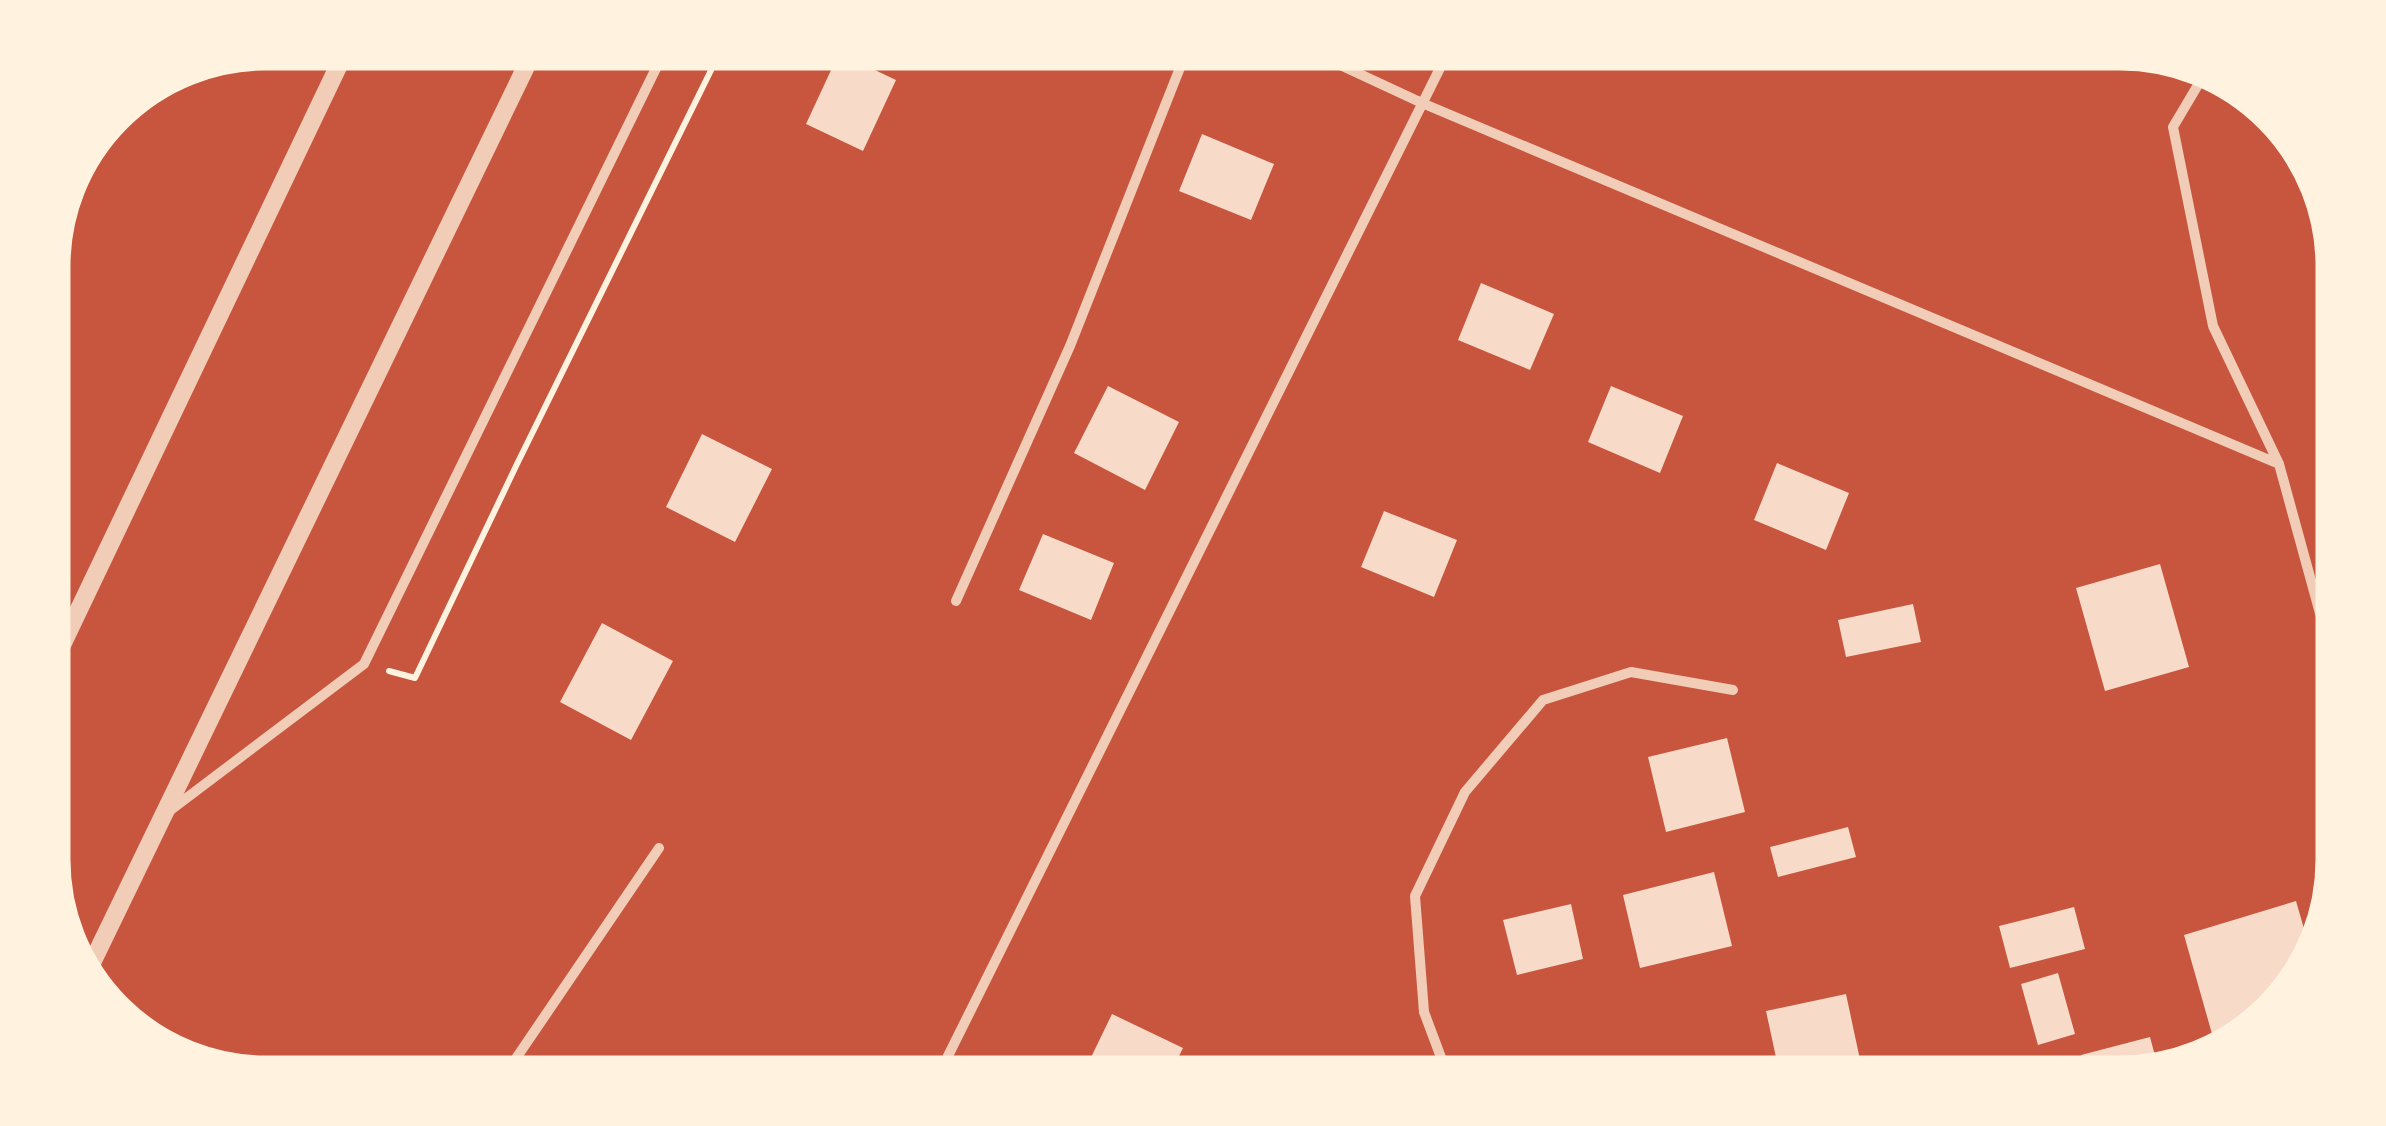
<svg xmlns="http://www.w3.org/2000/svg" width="2386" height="1126" viewBox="0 0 2386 1126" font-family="Helvetica,sans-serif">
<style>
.building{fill:#f7dbc8}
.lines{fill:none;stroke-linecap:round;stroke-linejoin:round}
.path{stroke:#fff3e0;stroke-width:6}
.minor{stroke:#f1ccb7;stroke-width:10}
.tertiary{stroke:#f1ccb7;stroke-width:18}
.rim{fill:none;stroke:#fff3e0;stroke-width:5}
</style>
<rect width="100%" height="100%" fill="#c8553d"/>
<path class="building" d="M 839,53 L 896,80 L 863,151 L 806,124 Z
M 1202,134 L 1274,164 L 1251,220 L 1179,191 Z
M 1481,283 L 1554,314 L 1530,370 L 1458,340 Z
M 1108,386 L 1179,422 L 1145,490 L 1074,453 Z
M 1611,386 L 1683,416 L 1660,473 L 1588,442 Z
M 702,434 L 772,469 L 735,542 L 666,507 Z
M 1777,463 L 1849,493 L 1826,550 L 1754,520 Z
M 1384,511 L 1457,540 L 1434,597 L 1361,567 Z
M 1043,534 L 1114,563 L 1091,620 L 1019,590 Z
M 2160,564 L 2189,667 L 2105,691 L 2076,588 Z
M 1913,604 L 1921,642 L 1846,657 L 1838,620 Z
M 602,623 L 673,661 L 631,740 L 560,702 Z
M 1727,738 L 1745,812 L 1666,832 L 1648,757 Z
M 1848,827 L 1856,857 L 1778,877 L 1770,847 Z
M 1714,872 L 1732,946 L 1640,968 L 1623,895 Z
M 2296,901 L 2311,953 L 2241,1039 L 2216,1048 L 2184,935 Z
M 1571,904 L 1583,959 L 1517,975 L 1503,920 Z
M 2074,907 L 2085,949 L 2010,968 L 1999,926 Z
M 2058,973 L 2075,1034 L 2038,1045 L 2021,984 Z
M 1846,994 L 1862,1069 L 1831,1076 L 1780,1076 L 1766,1011 Z
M 1112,1014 L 1183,1048 L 1169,1076 L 1082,1076 Z
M 2150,1037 L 2158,1067 L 2134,1076 L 2086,1076 L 2081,1055 Z"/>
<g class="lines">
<path class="path" d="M 389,671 L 415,678 L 517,464 L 721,50"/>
<path class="minor" d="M 1308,50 L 1422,103 L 2279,464
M 2209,71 L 2205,73 L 2173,127 L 2213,326 L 2279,464 L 2335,668
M 956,601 L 1070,346 L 1187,50
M 168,812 L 364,664 L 665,50
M 504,1076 L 659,848
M 938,1076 L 1449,50
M 1448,1076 L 1424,1012 L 1415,896 L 1465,792 L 1543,700 L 1631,672 L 1733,690"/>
<path class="tertiary" d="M 51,668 L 346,50
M 87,973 L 534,50"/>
</g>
<path d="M0 0H2386V1126H0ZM266 68H2120A198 198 0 0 1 2318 266V860A198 198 0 0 1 2120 1058H266A198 198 0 0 1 68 860V266A198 198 0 0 1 266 68Z" fill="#fff3e0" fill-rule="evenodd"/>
<path class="rim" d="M266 68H2120A198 198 0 0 1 2318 266V860A198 198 0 0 1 2120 1058H266A198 198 0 0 1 68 860V266A198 198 0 0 1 266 68Z"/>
</svg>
